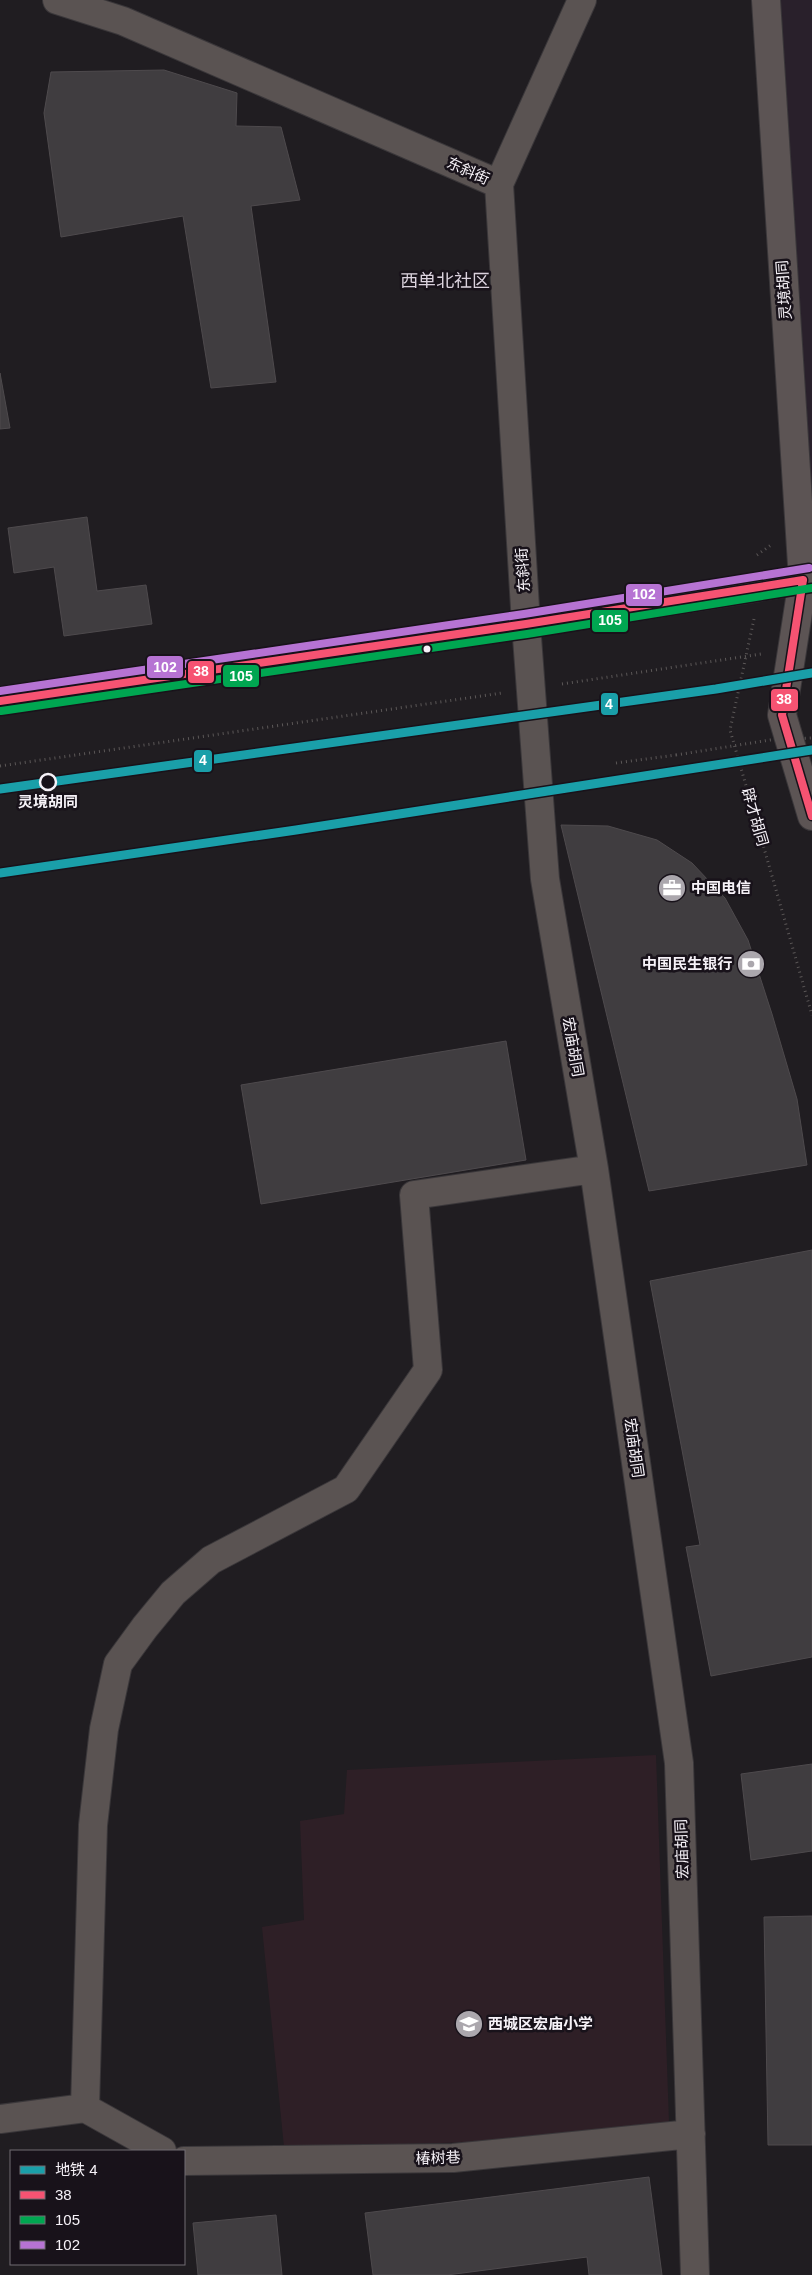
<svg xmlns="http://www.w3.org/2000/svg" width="812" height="2275" viewBox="0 0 812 2275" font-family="Arial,'Noto Sans SC',sans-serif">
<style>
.built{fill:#29202b}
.education{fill:#2e1f26}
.building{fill:#403d40;stroke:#4e4a4d}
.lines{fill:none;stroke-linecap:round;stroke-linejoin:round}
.minor-casing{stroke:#3a373a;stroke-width:30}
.major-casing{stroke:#3a373a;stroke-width:30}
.path{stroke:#5b5757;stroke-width:3;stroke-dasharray:1 4;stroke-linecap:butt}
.minor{stroke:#5a5352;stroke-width:28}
.major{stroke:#5c5454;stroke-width:28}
.path-bridge{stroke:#5b5757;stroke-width:3;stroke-dasharray:1 4;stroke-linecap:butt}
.bus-1-casing{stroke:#18121a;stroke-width:11}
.bus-2-casing{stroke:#18121a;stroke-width:11}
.bus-3-casing{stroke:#18121a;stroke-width:11}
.bus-1{stroke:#f65372;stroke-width:8}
.bus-2{stroke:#00a651;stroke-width:8}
.bus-3{stroke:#b673d3;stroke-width:8}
.metro-1-casing{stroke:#18121a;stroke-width:12}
.metro-1{stroke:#1a9fa9;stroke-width:9}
.bus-dot{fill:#f6f2f8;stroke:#18121a;stroke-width:2}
.stop-dot{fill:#18121a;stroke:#f6f2f8;stroke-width:2.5}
.labels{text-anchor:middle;stroke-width:5;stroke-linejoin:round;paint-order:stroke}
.street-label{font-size:15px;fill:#f6f2f8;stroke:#18121a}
.stop-label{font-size:15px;font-weight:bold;fill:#f6f2f8;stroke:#18121a}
.poi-label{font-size:15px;font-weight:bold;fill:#f6f2f8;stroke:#18121a;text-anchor:start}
.quarter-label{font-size:18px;fill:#dad1dd;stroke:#18121a}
.line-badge{stroke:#18121a;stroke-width:2}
.badge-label{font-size:14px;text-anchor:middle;font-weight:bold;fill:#fff}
</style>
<rect width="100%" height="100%" fill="#201d21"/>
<path class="built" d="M 770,0 L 812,0 L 812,575 Z"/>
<path class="education" d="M 656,1755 L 669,2122 L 480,2142 L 284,2147 L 262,1927 L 304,1920 L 300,1821 L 344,1814 L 347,1770 Z"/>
<path class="building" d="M 164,70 L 237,93 L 236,126 L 281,127 L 300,200 L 251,206 L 276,382 L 211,388 L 183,216 L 61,237 L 44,113 L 51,72 Z
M 0,373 L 10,428 L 0,429 Z
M 87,517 L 97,591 L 146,585 L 152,624 L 64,636 L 54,567 L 14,573 L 8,528 Z
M 561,825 L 608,826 L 657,840 L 692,863 L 725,898 L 748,940 L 772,1014 L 797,1099 L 807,1165 L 649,1191 Z
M 506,1041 L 526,1160 L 261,1204 L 241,1085 Z
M 812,1250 L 812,1657 L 711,1676 L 686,1547 L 700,1545 L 650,1281 Z
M 812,1764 L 812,1851 L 751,1860 L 741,1774 Z
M 812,1916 L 812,2145 L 768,2145 L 764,1917 Z
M 649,2177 L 662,2275 L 589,2275 L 587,2257 L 447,2275 L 373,2275 L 365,2213 Z
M 276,2215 L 282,2275 L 198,2275 L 193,2223 Z"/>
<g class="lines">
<defs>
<path id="minor" d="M 57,0 L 123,21 L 499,184 L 526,624 L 545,879 L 594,1169 L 679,1763 L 695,2275
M 499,184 L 582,0
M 85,2108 L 93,1825 L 104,1729 L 118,1664 L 145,1627 L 173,1593 L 211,1560 L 346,1489 L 428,1370 L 414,1195 L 594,1169
M 0,2119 L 85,2108 L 162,2151
M 184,2161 L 453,2158 L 691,2134"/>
<path id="major" d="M 766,0 L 803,580 L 782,715 L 812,816
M 0,701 L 526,624 L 803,580 L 812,577"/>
</defs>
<use href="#minor" class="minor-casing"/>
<use href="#major" class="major-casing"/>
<path class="path" d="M 757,555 L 771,545
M 754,619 L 730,730 L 812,1015
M 562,684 L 761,654
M 616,763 L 676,755
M 0,766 L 502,693"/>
<use href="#minor" class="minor"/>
<use href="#major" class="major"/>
<path class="path-bridge" d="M 676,755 L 770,740 L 812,738"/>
<defs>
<path id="bus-1" d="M 803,580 L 782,715 L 812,816
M 0,701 L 526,624 L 803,580"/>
<path id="bus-2" d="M 1,711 L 527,634 L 812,588"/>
<path id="bus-3" d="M 0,691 L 524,614 L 809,568"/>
</defs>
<use href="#bus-1" class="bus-1-casing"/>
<use href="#bus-2" class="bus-2-casing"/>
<use href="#bus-3" class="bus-3-casing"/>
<use href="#bus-1" class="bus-1"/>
<use href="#bus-2" class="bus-2"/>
<use href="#bus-3" class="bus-3"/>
<defs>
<path id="metro-1" d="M 0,789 L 716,689 L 812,673
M 0,873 L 296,830 L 812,750"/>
</defs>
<use href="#metro-1" class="metro-1-casing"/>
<use href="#metro-1" class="metro-1"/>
</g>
<defs>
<symbol id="office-disc" viewBox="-11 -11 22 22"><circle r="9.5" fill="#aba7ad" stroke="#18121a"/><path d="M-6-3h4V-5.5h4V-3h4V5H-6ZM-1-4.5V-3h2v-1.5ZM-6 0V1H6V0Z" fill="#fff"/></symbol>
<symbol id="bank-disc" viewBox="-11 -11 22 22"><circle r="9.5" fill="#aba7ad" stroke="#18121a"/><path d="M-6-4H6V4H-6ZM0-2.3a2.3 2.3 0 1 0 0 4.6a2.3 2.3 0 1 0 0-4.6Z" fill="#fff"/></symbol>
<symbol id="school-disc" viewBox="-11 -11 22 22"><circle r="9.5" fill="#aba7ad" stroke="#18121a"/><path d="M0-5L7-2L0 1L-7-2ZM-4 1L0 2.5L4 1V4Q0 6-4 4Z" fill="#fff"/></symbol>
</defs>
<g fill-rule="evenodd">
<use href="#office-disc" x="656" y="872" width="32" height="32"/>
<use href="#bank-disc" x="735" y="948" width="32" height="32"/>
<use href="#school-disc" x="453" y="2008" width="32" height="32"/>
</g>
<circle class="bus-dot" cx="427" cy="649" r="4.5"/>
<circle class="stop-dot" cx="48" cy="782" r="8"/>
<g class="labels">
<g class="street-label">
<text transform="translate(468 171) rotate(24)" y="5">东斜街</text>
<text transform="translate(784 290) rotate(-94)" y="5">灵境胡同</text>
<text transform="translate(523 570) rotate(-94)" y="5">东斜街</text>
<text transform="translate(755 817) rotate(74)" y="5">辟才胡同</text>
<text transform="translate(573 1047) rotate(80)" y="5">宏庙胡同</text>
<text transform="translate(634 1448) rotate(82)" y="5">宏庙胡同</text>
<text transform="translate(682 1849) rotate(-92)" y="5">宏庙胡同</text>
<text transform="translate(438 2158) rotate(-2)" y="5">椿树巷</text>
</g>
<g class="stop-label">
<text x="48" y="807">灵境胡同</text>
</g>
<g class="poi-label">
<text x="691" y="893">中国电信</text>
<text x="732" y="969" text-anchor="end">中国民生银行</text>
<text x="488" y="2029">西城区宏庙小学</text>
</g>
<g class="quarter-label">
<text x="445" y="287">西单北社区</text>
</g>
</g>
<g class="line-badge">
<rect x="625" y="583" width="38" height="24" rx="5" fill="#b673d3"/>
<rect x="591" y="609" width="38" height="24" rx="5" fill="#00a651"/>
<rect x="146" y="655" width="38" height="24" rx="5" fill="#b673d3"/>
<rect x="187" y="660" width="28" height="24" rx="5" fill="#f65372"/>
<rect x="222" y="664" width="38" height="24" rx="5" fill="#00a651"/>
<rect x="770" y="688" width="29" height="24" rx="5" fill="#f65372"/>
<rect x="600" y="692" width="19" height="24" rx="5" fill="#1a9fa9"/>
<rect x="193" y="749" width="20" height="24" rx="5" fill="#1a9fa9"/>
</g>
<g class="badge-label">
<text x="644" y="599">102</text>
<text x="610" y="625">105</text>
<text x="165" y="672">102</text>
<text x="201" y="676">38</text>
<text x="241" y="681">105</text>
<text x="784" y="704">38</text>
<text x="609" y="709">4</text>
<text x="203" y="765">4</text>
</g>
<rect x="10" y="2150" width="175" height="115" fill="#18121a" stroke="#716c73"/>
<rect x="20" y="2166" width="25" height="8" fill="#1a9fa9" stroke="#716c73"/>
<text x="55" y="2175" font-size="15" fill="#f6f2f8">地铁 4</text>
<rect x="20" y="2191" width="25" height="8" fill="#f65372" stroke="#716c73"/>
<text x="55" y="2200" font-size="15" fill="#f6f2f8">38</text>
<rect x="20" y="2216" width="25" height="8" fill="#00a651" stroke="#716c73"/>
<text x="55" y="2225" font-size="15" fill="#f6f2f8">105</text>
<rect x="20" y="2241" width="25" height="8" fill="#b673d3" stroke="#716c73"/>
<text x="55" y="2250" font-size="15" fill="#f6f2f8">102</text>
</svg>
